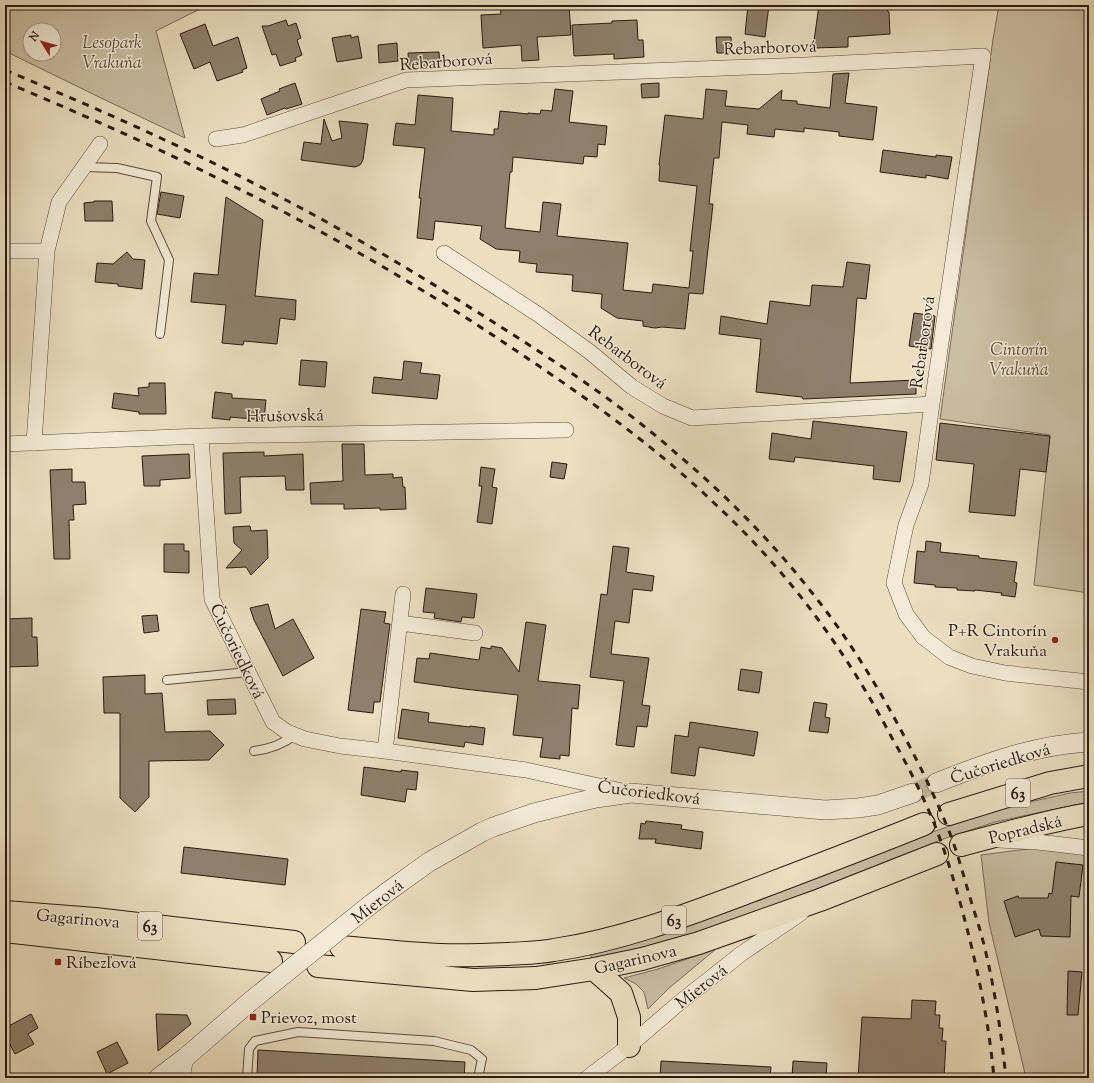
<svg xmlns="http://www.w3.org/2000/svg" width="1094" height="1083" viewBox="0 0 1094 1083" font-family="'Sorts Mill Goudy',serif">
<style>
.green{fill:#cabea3;stroke:#7a6c5b;fill-rule:evenodd}
.building{fill:#8e806d;stroke:#291a13}
.lines{fill:none;stroke-linecap:round;stroke-linejoin:round}
.tertiary-tunnel{stroke:#c4b89d;stroke-width:19;stroke-dasharray:19 10;stroke-linecap:butt}
.service-casing{stroke:#5a4b3e;stroke-width:10}
.minor-casing{stroke:#5a4b3e;stroke-width:16}
.tertiary-casing{stroke:#5a4b3e;stroke-width:20}
.primary-casing{stroke:#291a13;stroke-width:24}
.service{stroke:#f2ead6;stroke-width:8}
.minor{stroke:#f2ead6;stroke-width:15}
.tertiary{stroke:#f2ead6;stroke-width:19}
.primary{stroke:#ebdfc0;stroke-width:22}
.rail{stroke:#291a13;stroke-width:3;stroke-dasharray:7 7;stroke-linecap:butt}
.tertiary-bridge-casing{stroke:#5a4b3e;stroke-width:20;stroke-linecap:butt}
.tertiary-bridge{stroke:#f2ead6;stroke-width:19}
.poi-dot{fill:#8f2418;stroke:#f2ead6;stroke-width:1.5}
.labels{text-anchor:middle;stroke-width:3;stroke-linejoin:round;paint-order:stroke}
.shield{fill:#f2ead6;stroke:#65584e;stroke-width:1}
.shield-label{font-size:16px;font-weight:bold;fill:#291a13}
.park-label{font-size:17px;font-style:italic;fill:#594b3e;stroke:#f2ead6}
.street-label{font-size:17px;fill:#291a13;stroke:#f2ead6}
.poi-label{font-size:17px;fill:#291a13;stroke:#f2ead6;text-anchor:start}
</style>
<rect width="100%" height="100%" fill="#ebdfc0"/>
<filter id="stains"><feTurbulence type="fractalNoise" baseFrequency=".005" numOctaves="4"/><feColorMatrix values="0 0 0 0 .2 0 0 0 0 .09 0 0 0 0 .02 0 0 0 .5 -.17"/></filter>
<radialGradient id="worn" r=".72"><stop offset=".6" stop-color="#630" stop-opacity="0"/><stop offset="1" stop-color="#630" stop-opacity=".3"/></radialGradient>
<path class="green" d="M 5,5 L 208,5 L 156,31 L 185,138 L 101,98 L 5,51 ZM 30,30 L 54,30 L 54,54 L 30,54 Z
M 999,5 L 1089,5 L 1089,593 L 1034,585 L 1050,435 L 940,419 L 993,39 Z
M 1089,791 L 1089,802 L 995,822 L 946,838 L 733,922 L 627,953 L 593,959 L 589,954 L 694,924 L 847,862 L 998,809 L 1070,793 Z
M 1035,848 L 1089,855 L 1089,1078 L 1026,1078 L 989,923 L 981,855 Z
M 716,949 L 668,989 L 648,1009 L 644,992 L 636,984 L 624,978 L 658,969 Z"/>
<path class="building" d="M 500,5 L 569,5 L 571,35 L 537,37 L 539,60 L 522,61 L 521,45 L 483,48 L 481,15 L 501,14 Z
M 748,5 L 769,5 L 765,37 L 745,34 Z
M 819,5 L 887,5 L 888,12 L 889,12 L 890,34 L 848,37 L 848,47 L 813,48 Z
M 286,20 L 288,26 L 296,23 L 301,38 L 297,40 L 302,55 L 295,58 L 296,61 L 280,66 L 276,54 L 272,55 L 262,26 L 268,26 Z
M 637,20 L 638,40 L 643,40 L 644,57 L 614,59 L 614,54 L 574,56 L 572,25 L 612,23 L 612,21 Z
M 205,24 L 213,46 L 238,37 L 247,68 L 242,70 L 243,72 L 217,81 L 210,62 L 194,69 L 180,34 Z
M 351,35 L 351,38 L 358,36 L 362,58 L 337,62 L 332,38 Z
M 716,37 L 731,37 L 732,53 L 717,53 Z
M 397,43 L 398,61 L 379,63 L 378,45 Z
M 439,52 L 440,67 L 409,69 L 408,53 Z
M 849,73 L 845,103 L 877,107 L 873,140 L 839,136 L 839,132 L 804,128 L 804,132 L 775,129 L 774,137 L 747,134 L 748,125 L 722,122 L 719,158 L 714,158 L 709,204 L 713,204 L 703,294 L 689,293 L 685,329 L 662,327 L 655,328 L 643,326 L 643,321 L 617,318 L 601,308 L 602,294 L 572,291 L 573,275 L 536,272 L 537,264 L 519,262 L 520,251 L 496,249 L 480,239 L 482,226 L 435,221 L 433,240 L 417,238 L 421,198 L 419,198 L 425,148 L 393,145 L 396,123 L 415,125 L 418,95 L 453,98 L 451,131 L 494,135 L 494,129 L 498,129 L 500,111 L 528,114 L 528,113 L 540,114 L 541,110 L 552,111 L 555,89 L 573,91 L 569,122 L 607,126 L 605,145 L 598,144 L 597,157 L 584,156 L 583,164 L 513,157 L 512,172 L 510,172 L 505,228 L 540,232 L 543,202 L 561,204 L 557,236 L 628,243 L 623,290 L 652,293 L 653,284 L 689,288 L 693,251 L 690,251 L 697,186 L 659,181 L 660,166 L 659,165 L 665,115 L 703,119 L 706,89 L 727,91 L 725,106 L 759,109 L 782,90 L 781,100 L 797,101 L 797,104 L 830,108 L 833,74 Z
M 295,83 L 302,104 L 286,109 L 285,108 L 267,115 L 261,99 L 280,91 L 279,89 Z
M 659,83 L 659,97 L 642,98 L 641,84 Z
M 324,119 L 332,141 L 342,138 L 339,121 L 368,124 L 363,160 L 360,165 L 355,167 L 301,160 L 304,142 L 321,144 Z
M 883,150 L 936,157 L 936,155 L 952,157 L 948,179 L 926,175 L 926,178 L 880,172 Z
M 161,192 L 184,196 L 180,218 L 157,214 Z
M 226,197 L 263,220 L 255,296 L 296,300 L 295,320 L 280,318 L 277,344 L 244,341 L 243,345 L 222,343 L 226,305 L 191,302 L 194,273 L 218,275 Z
M 94,201 L 112,201 L 113,221 L 85,221 L 84,203 L 94,202 Z
M 127,252 L 133,259 L 145,260 L 142,289 L 118,286 L 118,284 L 95,282 L 97,263 L 113,264 Z
M 847,262 L 870,265 L 866,299 L 857,298 L 850,383 L 916,380 L 916,394 L 803,399 L 802,397 L 756,392 L 761,339 L 719,334 L 721,316 L 767,324 L 770,301 L 810,306 L 812,285 L 843,287 Z
M 914,313 L 935,316 L 931,349 L 909,346 Z
M 301,360 L 327,362 L 325,387 L 299,385 Z
M 404,361 L 422,363 L 420,373 L 440,375 L 437,399 L 372,393 L 374,377 L 402,380 Z
M 149,383 L 165,383 L 166,414 L 139,414 L 139,412 L 112,408 L 114,393 L 139,396 L 138,388 L 149,387 Z
M 215,392 L 232,394 L 232,398 L 266,400 L 264,420 L 230,417 L 230,420 L 212,418 Z
M 813,421 L 907,432 L 900,482 L 873,479 L 874,466 L 795,457 L 794,462 L 769,459 L 772,433 L 811,439 Z
M 940,423 L 1050,436 L 1046,472 L 1020,469 L 1015,516 L 969,512 L 974,464 L 936,460 Z
M 342,444 L 364,444 L 365,475 L 393,474 L 393,478 L 402,477 L 403,487 L 405,487 L 406,509 L 380,510 L 380,508 L 344,509 L 344,504 L 311,504 L 310,483 L 343,481 Z
M 264,452 L 264,456 L 303,454 L 304,490 L 286,490 L 285,476 L 240,477 L 241,513 L 225,514 L 223,453 Z
M 189,454 L 190,478 L 160,480 L 160,486 L 144,486 L 142,456 Z
M 552,462 L 567,464 L 564,479 L 550,477 Z
M 481,467 L 495,469 L 492,487 L 497,488 L 492,524 L 477,522 L 482,486 L 479,486 Z
M 72,469 L 72,482 L 85,482 L 86,504 L 73,505 L 74,520 L 69,520 L 70,559 L 54,559 L 50,470 Z
M 250,526 L 251,531 L 267,530 L 268,558 L 251,575 L 246,567 L 226,568 L 242,550 L 234,543 L 233,527 Z
M 926,541 L 941,543 L 940,552 L 979,556 L 979,558 L 1017,562 L 1014,582 L 1017,583 L 1015,597 L 1001,595 L 1002,593 L 975,590 L 975,591 L 957,590 L 957,588 L 935,587 L 935,585 L 914,583 L 917,551 L 925,552 Z
M 164,544 L 184,544 L 184,551 L 189,551 L 189,573 L 164,572 Z
M 613,546 L 629,548 L 626,572 L 654,576 L 652,591 L 633,589 L 629,623 L 615,621 L 611,654 L 649,658 L 642,705 L 650,706 L 647,727 L 637,726 L 634,747 L 616,745 L 624,681 L 590,677 L 601,594 L 607,595 Z
M 426,588 L 477,594 L 474,618 L 462,617 L 461,622 L 434,618 L 435,613 L 423,612 Z
M 268,604 L 275,629 L 293,619 L 314,658 L 283,676 L 254,620 L 250,608 Z
M 361,609 L 386,612 L 384,623 L 390,624 L 380,702 L 374,702 L 373,713 L 348,710 Z
M 157,615 L 159,631 L 144,633 L 142,616 Z
M 32,618 L 32,637 L 37,637 L 38,666 L 5,667 L 5,619 Z
M 526,622 L 546,625 L 538,681 L 580,685 L 578,709 L 572,708 L 569,756 L 560,755 L 560,759 L 540,757 L 543,738 L 513,735 L 518,695 L 464,689 L 414,682 L 417,658 L 429,659 L 430,653 L 479,660 L 481,647 L 491,649 L 491,646 L 502,648 L 519,672 Z
M 741,669 L 762,672 L 759,693 L 738,690 Z
M 145,675 L 145,694 L 162,693 L 165,732 L 210,731 L 224,745 L 209,760 L 149,761 L 149,797 L 135,812 L 120,798 L 120,713 L 104,713 L 103,677 Z
M 235,699 L 236,714 L 208,715 L 207,700 Z
M 814,702 L 827,704 L 825,717 L 830,718 L 828,733 L 809,731 Z
M 402,709 L 429,713 L 428,722 L 470,727 L 470,726 L 485,728 L 483,745 L 465,742 L 464,747 L 398,738 Z
M 690,722 L 758,732 L 754,756 L 699,747 L 695,776 L 671,773 L 675,735 L 688,737 Z
M 364,767 L 401,772 L 401,770 L 418,772 L 416,790 L 407,789 L 405,802 L 361,795 Z
M 646,821 L 682,825 L 681,829 L 703,832 L 701,849 L 655,843 L 656,839 L 639,839 L 641,823 L 645,824 Z
M 184,847 L 288,859 L 285,885 L 181,873 Z
M 1056,862 L 1083,865 L 1079,897 L 1071,896 L 1070,937 L 1041,936 L 1039,929 L 1015,937 L 1004,901 L 1018,896 L 1019,898 L 1048,898 L 1049,893 L 1052,894 Z
M 1068,971 L 1082,972 L 1078,1015 L 1067,1015 Z
M 912,1000 L 936,1001 L 935,1015 L 940,1015 L 939,1028 L 943,1028 L 942,1041 L 946,1041 L 944,1078 L 858,1078 L 862,1017 L 911,1019 Z
M 31,1014 L 38,1028 L 28,1034 L 34,1044 L 15,1054 L 5,1035 L 5,1028 Z
M 156,1014 L 187,1015 L 191,1024 L 158,1051 Z
M 117,1042 L 128,1063 L 107,1074 L 97,1052 Z
M 258,1050 L 465,1062 L 464,1078 L 257,1078 Z
M 661,1061 L 771,1067 L 770,1078 L 660,1078 Z
M 793,1061 L 827,1063 L 826,1078 L 792,1078 Z"/>
<g class="lines">
<path class="tertiary-tunnel" d="M 913,793 L 936,783"/>
<defs>
<path id="service" d="M 84,167 L 117,168 L 157,177 L 151,221 L 169,260 L 160,334
M 167,680 L 248,672
M 254,751 C 270,749 282,745 295,735
M 247,1078 L 249,1049 L 255,1041 L 298,1032 L 434,1041 L 471,1050 L 482,1059 L 478,1078"/>
<path id="minor" d="M 216,139 L 243,135 L 406,80 L 806,65 L 983,56 L 932,404 L 921,484 L 906,525 L 894,583 L 906,614 L 923,637 L 949,657 L 972,666 L 1005,673 L 1089,682
M 5,251 L 47,251
M 444,253 L 539,315 L 590,352 L 632,387 L 663,406 L 692,418 L 932,404
M 201,436 L 212,599 L 273,722 L 287,732 L 305,739 L 340,746 L 385,751 L 526,770 L 622,791
M 34,443 L 47,251 L 59,202 L 100,144
M 5,444 L 201,436 L 566,430
M 400,623 L 475,633
M 385,751 L 403,594
M 999,840 L 1038,842 L 1089,848
M 182,1078 L 186,1057
M 587,1078 L 629,1046 L 679,1003 L 741,954 L 801,913"/>
<path id="tertiary" d="M 936,783 C 986,763 1035,745 1089,742
M 370,905 L 390,890 L 429,862 L 482,832 L 493,827 L 534,813 L 566,805 L 596,798 L 631,793 L 825,810 L 858,808 L 878,805 L 913,793
M 158,1078 L 186,1057 L 252,1000"/>
<path id="primary" d="M 949,814 L 1050,783 L 1089,776
M 961,845 C 1004,834 1046,821 1089,814
M 5,912 L 95,919 L 294,942
M 5,931 L 271,961
M 341,947 C 375,950 408,954 441,955 C 464,956 486,955 508,954 C 523,953 539,953 554,950 C 622,940 687,915 751,891 C 809,869 867,847 924,824
M 318,966 L 473,980 L 536,978 L 594,969 L 642,959 L 699,943 L 820,900 L 937,854
M 594,969 L 621,993 L 629,1017 L 629,1046"/>
</defs>
<use href="#service" class="service-casing"/>
<use href="#minor" class="minor-casing"/>
<use href="#tertiary" class="tertiary-casing"/>
<use href="#primary" class="primary-casing"/>
<use href="#service" class="service"/>
<use href="#minor" class="minor"/>
<use href="#tertiary" class="tertiary"/>
<use href="#primary" class="primary"/>
<path class="rail" d="M 5,70 C 65,95 125,121 184,149 C 284,196 382,251 474,310 C 544,354 615,399 677,454 C 727,496 773,543 813,594 C 848,638 877,685 903,734 C 921,767 937,801 951,836 C 958,855 963,874 969,894 C 973,908 978,922 982,937 C 994,983 1001,1031 1006,1078
M 5,82 C 76,112 146,142 215,177 C 313,225 409,279 500,340 C 574,389 648,440 713,502 C 751,537 786,576 817,618 C 845,656 870,696 892,738 C 907,764 920,790 932,818 C 945,850 955,883 964,917 C 978,970 989,1023 994,1078"/>
<defs>
<path id="tertiary-bridge" d="M 252,1000 L 370,905"/>
</defs>
<use href="#tertiary-bridge" class="tertiary-bridge-casing"/>
<use href="#tertiary-bridge" class="tertiary-bridge"/>
</g>
<g class="poi-dot">
<circle cx="1055" cy="640" r="4"/>
<rect x="54" y="958" width="8" height="8" rx="2"/>
<rect x="249" y="1013" width="8" height="8" rx="2"/>
</g>
<g class="labels">
<g class="shield">
<rect x="1006" y="779" width="24" height="28" rx="3"/>
<rect x="662" y="906" width="24" height="28" rx="3"/>
<rect x="138" y="912" width="24" height="28" rx="3"/>
</g>
<g class="shield-label">
<text x="1018" y="799">63</text>
<text x="674" y="926">63</text>
<text x="150" y="932">63</text>
</g>
<g class="park-label">
<text x="112" y="48">Lesopark<tspan x="112" dy="20">Vrakuňa</tspan></text>
<text x="1019" y="355">Cintorín<tspan x="1019" dy="20">Vrakuňa</tspan></text>
</g>
<g class="street-label">
<text transform="translate(770 47) rotate(-2)" y="6">Rebarborová</text>
<text transform="translate(446 61) rotate(-4)" y="6">Rebarborová</text>
<text transform="translate(922 342) rotate(-82)" y="6">Rebarborová</text>
<text transform="translate(628 357) rotate(37)" y="6">Rebarborová</text>
<text transform="translate(285 415) rotate(-1)" y="6">Hrušovská</text>
<text transform="translate(238 651) rotate(64)" y="6">Čučoriedková</text>
<text transform="translate(1000 763) rotate(-17)" y="6">Čučoriedková</text>
<text transform="translate(649 792) rotate(7)" y="6">Čučoriedková</text>
<text transform="translate(1025 829) rotate(-14)" y="6">Popradská</text>
<text transform="translate(377 901) rotate(-38)" y="6">Mierová</text>
<text transform="translate(78 918) rotate(5)" y="6">Gagarinova</text>
<text transform="translate(635 959) rotate(-13)" y="6">Gagarinova</text>
<text transform="translate(701 986) rotate(-38)" y="6">Mierová</text>
</g>
<g class="poi-label">
<text x="1047" y="636" text-anchor="end">P+R Cintorín<tspan x="1047" dy="20">Vrakuňa</tspan></text>
<text x="66" y="968">Ríbezľová</text>
<text x="261" y="1023">Prievoz, most</text>
</g>
</g>
<rect width="1094" height="1083" fill="none" stroke="#ebdfc0" stroke-width="20"/>
<rect x="6" y="6" width="1082" height="1071" fill="none" stroke="#291a13" stroke-width="2"/>
<rect x="10" y="10" width="1074" height="1063" fill="none" stroke="#291a13"/>
<g transform="translate(42 42) rotate(307)"><circle r="19" fill="#f2ead6" stroke="#a29788"/>
<path d="M0-3L7 15L0 10L-7 15Z" fill="#8f2418"/>
<text y="-6" font-size="11" font-weight="bold" text-anchor="middle" fill="#291a13">N</text>
</g>
<rect width="100%" height="100%" filter="url(#stains)"/>
<rect width="100%" height="100%" fill="url(#worn)"/>
</svg>
